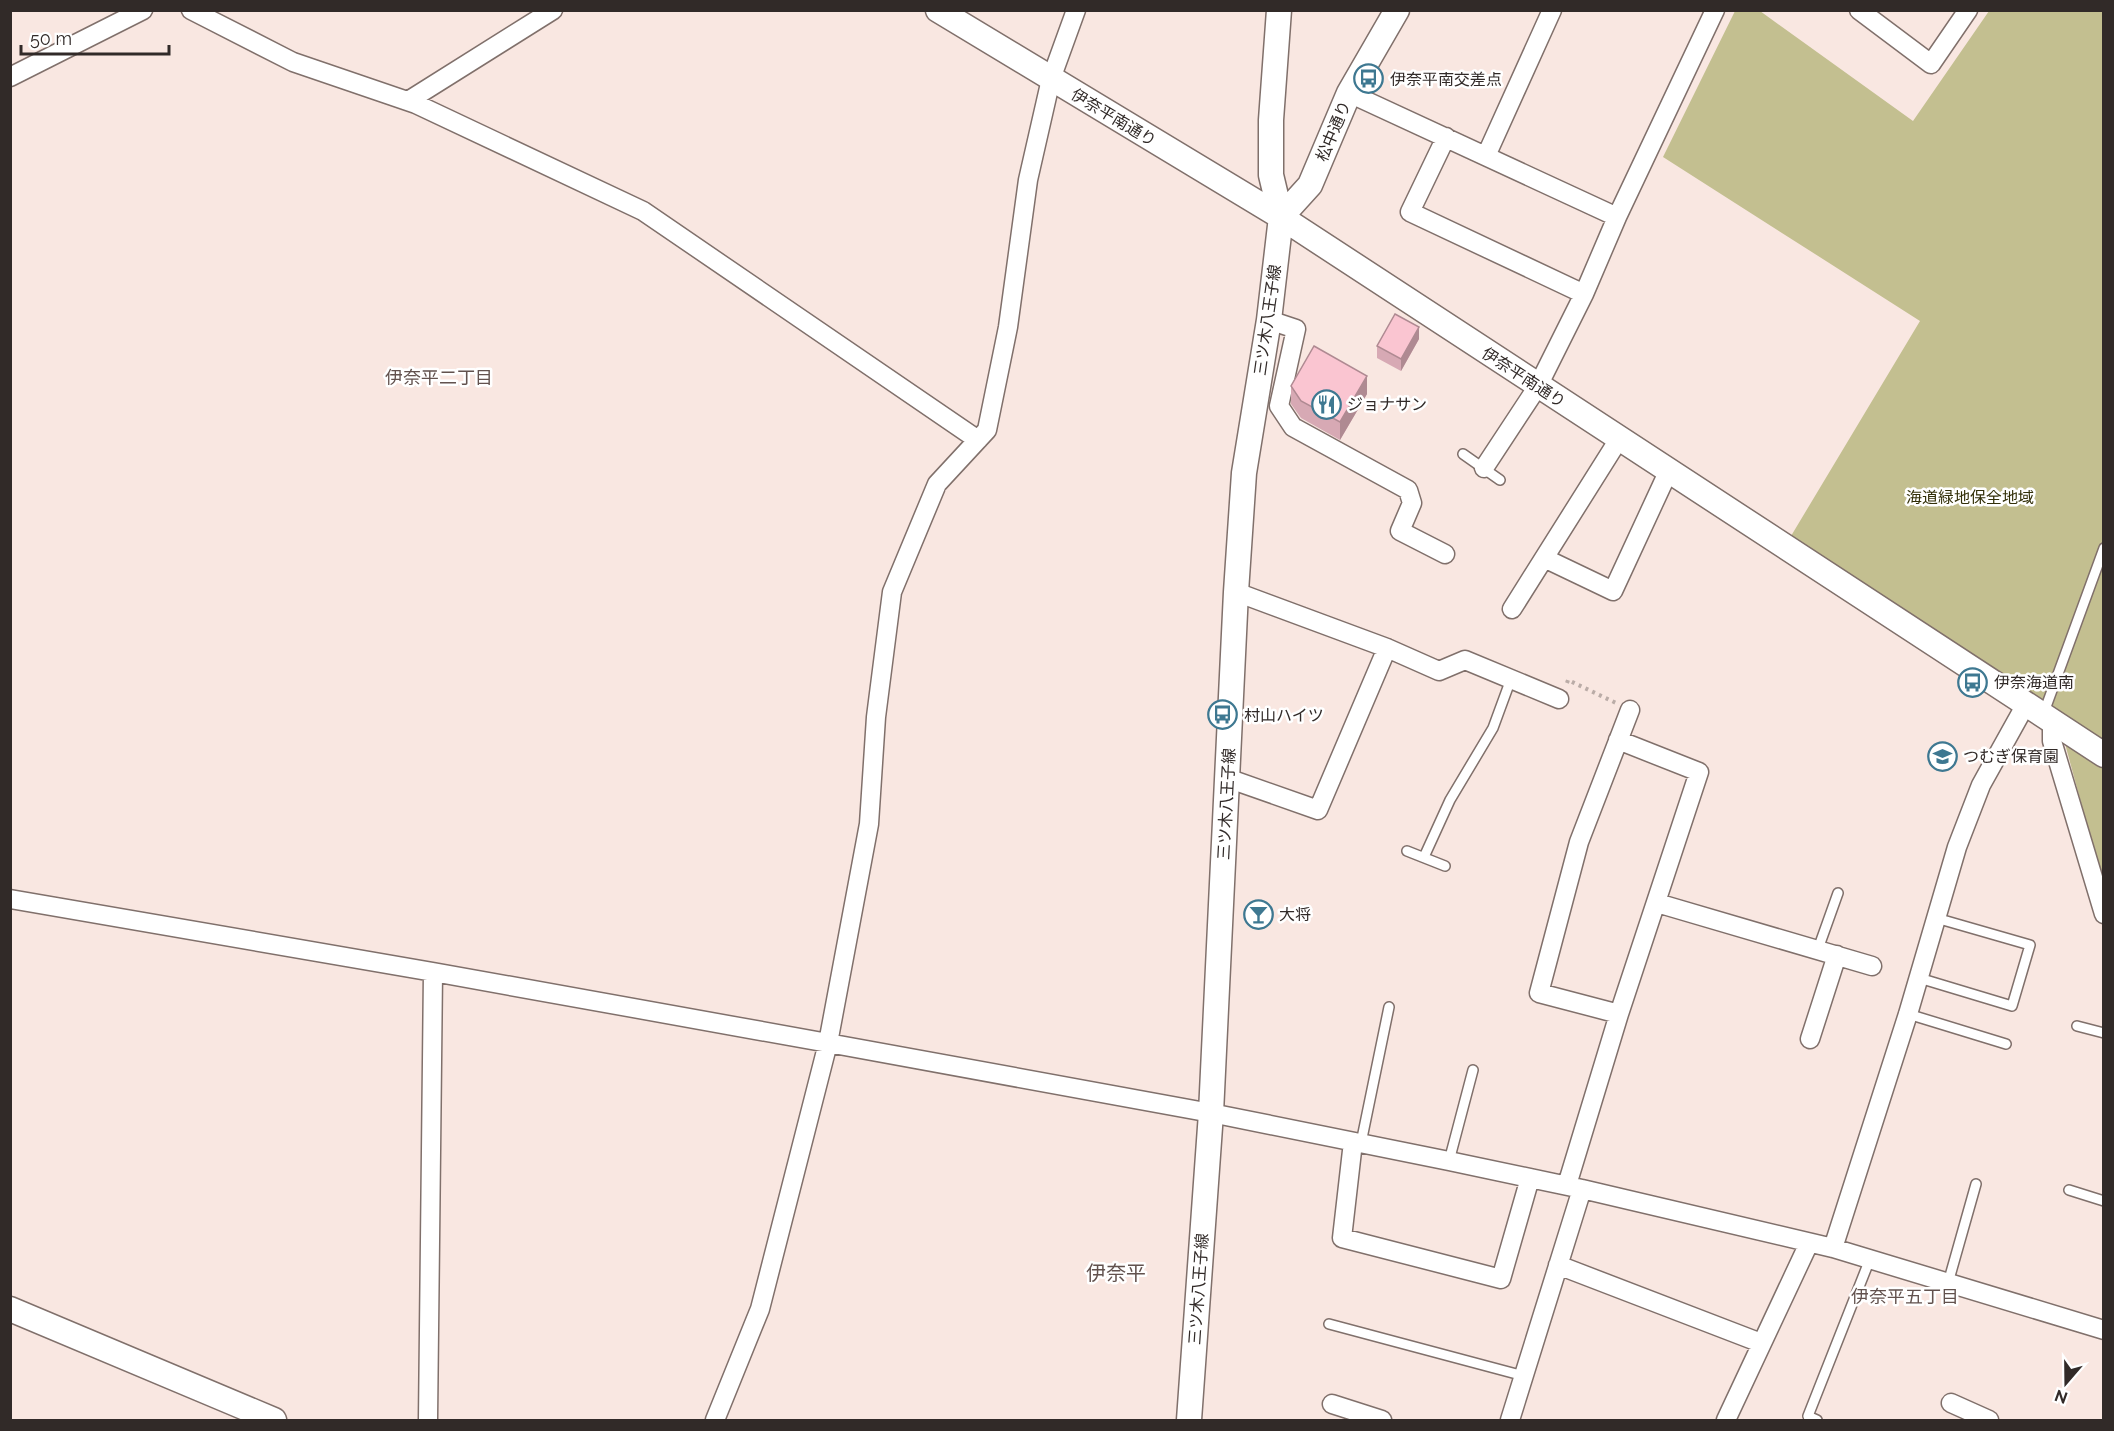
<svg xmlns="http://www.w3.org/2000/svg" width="2114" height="1431" viewBox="0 0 2114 1431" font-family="Raleway,'Noto Sans JP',sans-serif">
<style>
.forest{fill:#c3bf90}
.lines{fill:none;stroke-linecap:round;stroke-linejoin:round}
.lane-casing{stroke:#80706b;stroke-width:12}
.street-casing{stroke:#80706b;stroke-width:21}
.secondary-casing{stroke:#80706b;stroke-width:27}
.path{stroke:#baaca7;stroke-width:4;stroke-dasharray:3 4.5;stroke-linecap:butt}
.lane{stroke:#fff;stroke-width:9}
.street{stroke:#fff;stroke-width:18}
.secondary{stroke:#fff;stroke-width:24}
.wall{fill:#d7a9b4}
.shaded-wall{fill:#af8a92}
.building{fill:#fac5d1;stroke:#af8a92;stroke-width:1.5}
.labels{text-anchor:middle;stroke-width:5;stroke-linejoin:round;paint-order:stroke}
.poi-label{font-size:16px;fill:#312a28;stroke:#fff;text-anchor:start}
.street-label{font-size:16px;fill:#312a28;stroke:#fff}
.park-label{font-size:16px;fill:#322f08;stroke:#fff}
.neighbourhood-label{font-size:18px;fill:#62524e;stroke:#fff}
.quarter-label{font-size:20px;fill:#62524e;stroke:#fff}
</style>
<rect width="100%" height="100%" fill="#f9e7e1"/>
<path class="forest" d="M 1735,11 L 1760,11 L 1913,121 L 1989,11 L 2103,11 L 2103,884 L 2057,714 L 1791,536 L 1920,321 L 1663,157 Z"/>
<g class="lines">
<defs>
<path id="lane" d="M 1463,454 L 1500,480
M 2043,715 L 2104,548
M 1407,851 L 1445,866
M 1424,857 L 1450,800 L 1493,728 L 1511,679
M 1818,949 L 1838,893
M 1919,978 L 2012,1006 L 2030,945 L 1936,918
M 1908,1014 L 2006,1044
M 2077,1026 L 2104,1033
M 1361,1143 L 1389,1007
M 1449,1161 L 1473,1070
M 2069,1190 L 2104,1201
M 1948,1283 L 1976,1184
M 1329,1324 L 1524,1376
M 1817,1420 L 1808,1416 L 1870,1259"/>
<path id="street" d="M 191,10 L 293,62 L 416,104 L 643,211 L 978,440
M 1859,10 L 1931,64 L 1968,10
M 10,77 L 143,10
M 1349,93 L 1617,217
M 408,101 L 553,10
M 1446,137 L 1410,212 L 1584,294
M 1486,156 L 1552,10
M 1269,320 L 1296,329 L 1279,406 L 1293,427 L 1408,490 L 1412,503 L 1400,531 L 1445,554
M 1484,468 L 1538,386 L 1584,294 L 1617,217 L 1715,10
M 1544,558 L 1613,591 L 1669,470
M 1236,592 L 1387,648 L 1439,671 L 1465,660 L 1559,699
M 1512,609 L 1619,439
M 2052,722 L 2052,741 L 2104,914
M 1227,778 L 1318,810 L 1387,648
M 10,899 L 433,972 L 828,1043 L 1211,1113 L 1449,1161 L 1582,1189 L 1833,1248 L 2104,1330
M 1657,903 L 1872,966
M 1619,1014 L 1539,993 L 1579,842 L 1630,710
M 1810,1039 L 1837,955
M 1353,1142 L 1342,1238 L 1501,1279 L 1530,1178
M 1567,1185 L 1619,1014 L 1699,772 L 1618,740
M 1833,1248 L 1908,1014 L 1957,847 L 1981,785 L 2026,704
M 1558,1265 L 1761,1343
M 1951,1403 L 1989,1420
M 1332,1404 L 1382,1420
M 428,1420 L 433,972
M 715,1420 L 760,1309 L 828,1043 L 869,824 L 876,717 L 892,592 L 937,484 L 987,430 L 1008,327 L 1028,180 L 1051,79 L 1076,10
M 1510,1420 L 1582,1189
M 1726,1420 L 1809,1243"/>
<path id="secondary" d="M 938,10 L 1281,217 L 2104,755
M 1281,217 L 1310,185 L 1349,93 L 1397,10
M 10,1309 L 274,1420
M 1189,1420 L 1211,1113 L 1236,592 L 1244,473 L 1269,320 L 1281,217 L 1271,175 L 1271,120 L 1279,10"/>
</defs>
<use href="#lane" class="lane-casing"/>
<use href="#street" class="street-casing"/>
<use href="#secondary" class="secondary-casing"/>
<path class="path" d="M 1567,683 L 1568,680 L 1616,703"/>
<use href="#lane" class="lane"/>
<use href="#street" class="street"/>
<use href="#secondary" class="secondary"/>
</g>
<path class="wall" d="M 1419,339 L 1401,371 L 1377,358 L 1377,346 Z
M 1291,386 L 1367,394 L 1340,440 L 1301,418 L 1291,404 Z"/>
<path class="shaded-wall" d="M 1419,327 L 1419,339 L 1401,371 L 1401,359 Z
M 1367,376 L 1367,394 L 1340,440 L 1340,422 Z"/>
<path class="building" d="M 1395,314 L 1419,327 L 1401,359 L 1377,346 Z
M 1314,346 L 1367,376 L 1340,422 L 1301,401 L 1291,386 Z"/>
<defs>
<symbol id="bus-ring" viewBox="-11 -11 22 22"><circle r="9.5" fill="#fff" stroke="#3e7891" stroke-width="1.5"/><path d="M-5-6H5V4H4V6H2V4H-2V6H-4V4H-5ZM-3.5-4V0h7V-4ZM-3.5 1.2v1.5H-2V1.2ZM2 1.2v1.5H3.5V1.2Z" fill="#3e7891"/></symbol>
<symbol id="restaurant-ring" viewBox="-11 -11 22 22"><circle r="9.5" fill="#fff" stroke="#3e7891" stroke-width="1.5"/><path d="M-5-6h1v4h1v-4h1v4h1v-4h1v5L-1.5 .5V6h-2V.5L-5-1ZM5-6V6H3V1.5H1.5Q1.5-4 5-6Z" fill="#3e7891"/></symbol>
<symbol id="school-ring" viewBox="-11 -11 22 22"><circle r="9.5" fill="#fff" stroke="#3e7891" stroke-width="1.5"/><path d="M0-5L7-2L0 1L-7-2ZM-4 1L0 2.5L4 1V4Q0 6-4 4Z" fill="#3e7891"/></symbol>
<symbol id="bar-ring" viewBox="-11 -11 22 22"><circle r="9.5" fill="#fff" stroke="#3e7891" stroke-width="1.5"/><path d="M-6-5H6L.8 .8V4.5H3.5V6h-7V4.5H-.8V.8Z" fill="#3e7891"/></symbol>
</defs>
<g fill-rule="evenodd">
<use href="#bus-ring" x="1352" y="62" width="33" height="33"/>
<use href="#restaurant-ring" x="1310" y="388" width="33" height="33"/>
<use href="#bus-ring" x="1956" y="666" width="33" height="33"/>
<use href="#bus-ring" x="1206" y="698" width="33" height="33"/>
<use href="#school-ring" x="1926" y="740" width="33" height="33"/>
<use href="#bar-ring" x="1242" y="898" width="33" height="33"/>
</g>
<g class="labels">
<g class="poi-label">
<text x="1390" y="85">伊奈平南交差点</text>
<text x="1347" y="410">ジョナサン</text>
<text x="1994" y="688">伊奈海道南</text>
<text x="1244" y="721">村山ハイツ</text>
<text x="1963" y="762">つむぎ保育園</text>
<text x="1279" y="920">大将</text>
</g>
<g class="street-label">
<text transform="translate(1114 117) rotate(31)" y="6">伊奈平南通り</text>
<text transform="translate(1333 131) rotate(-67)" y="6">松中通り</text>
<text transform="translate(1267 320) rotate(-82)" y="6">三ツ木八王子線</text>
<text transform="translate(1524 377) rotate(33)" y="6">伊奈平南通り</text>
<text transform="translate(1226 804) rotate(-87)" y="6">三ツ木八王子線</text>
<text transform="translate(1198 1289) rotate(-86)" y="6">三ツ木八王子線</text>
</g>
<g class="park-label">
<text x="1970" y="503">海道緑地保全地域</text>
</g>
<g class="neighbourhood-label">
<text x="439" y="384">伊奈平二丁目</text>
<text x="1905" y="1303">伊奈平五丁目</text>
</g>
<g class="quarter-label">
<text x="1116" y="1280">伊奈平</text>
</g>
</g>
<rect width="2114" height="1431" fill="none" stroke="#312a28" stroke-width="24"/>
<g transform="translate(2066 1383) rotate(200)" stroke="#ffffff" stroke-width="4.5" paint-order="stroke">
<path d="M0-4.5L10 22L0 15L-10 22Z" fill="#312a28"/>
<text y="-9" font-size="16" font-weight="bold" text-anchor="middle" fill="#312a28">N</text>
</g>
<path d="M21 45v9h148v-9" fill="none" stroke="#312a28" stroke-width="3"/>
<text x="30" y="45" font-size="18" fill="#312a28" stroke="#ffffff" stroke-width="4.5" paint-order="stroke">50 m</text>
</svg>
